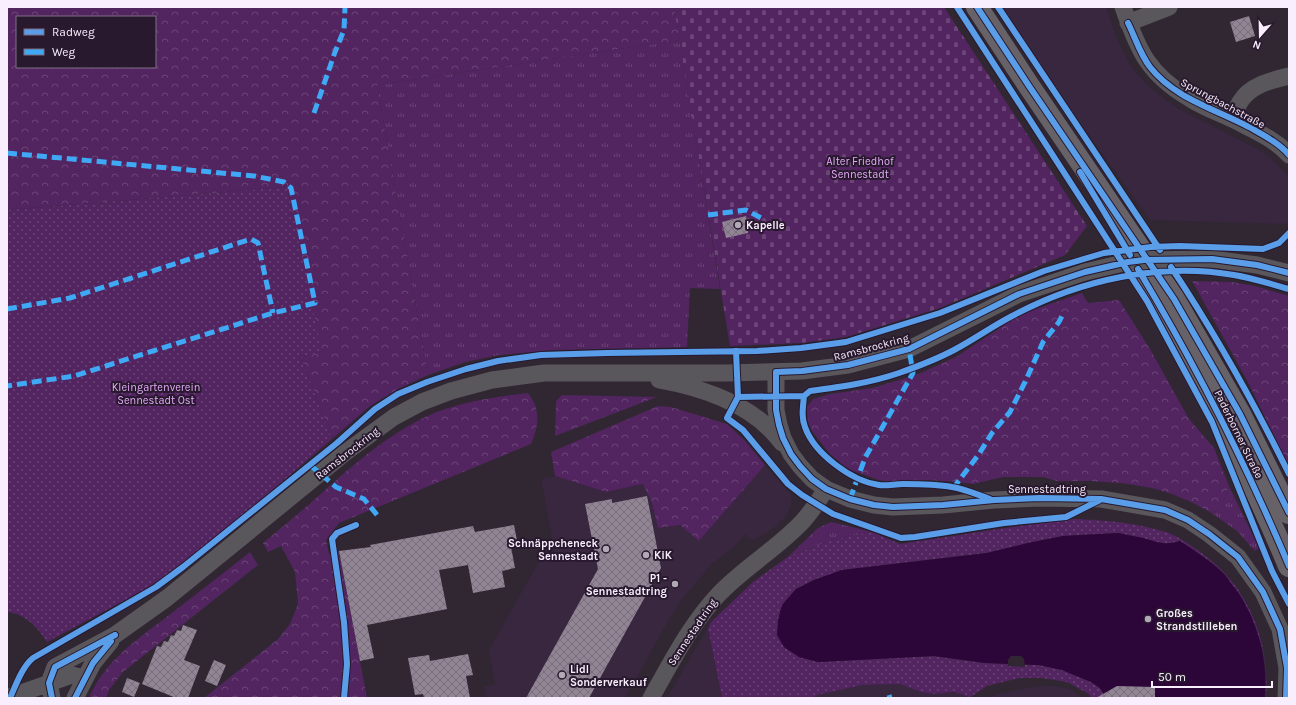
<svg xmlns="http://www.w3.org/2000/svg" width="1296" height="705" viewBox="0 0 1296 705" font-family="Karla,sans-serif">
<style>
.built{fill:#39263f}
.grass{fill:url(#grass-tufts)}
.forest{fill:url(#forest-crowns);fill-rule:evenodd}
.cemetery{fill:url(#cemetery-stones)}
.park{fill:url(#park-dots)}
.water{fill:#2c0638}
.pier{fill:#302733}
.building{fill:url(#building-cross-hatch)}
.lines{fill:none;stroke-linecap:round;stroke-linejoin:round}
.minor{stroke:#5a575c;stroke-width:17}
.secondary{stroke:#666267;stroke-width:22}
.minor-bridge{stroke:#5a575c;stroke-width:17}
.quiet{stroke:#3fa9f5;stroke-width:5;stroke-dasharray:10 5;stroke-linecap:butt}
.cycleway-casing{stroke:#28192e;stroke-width:8}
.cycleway{stroke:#5a9eea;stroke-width:6}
.poi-dot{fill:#b3a8b6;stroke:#28192e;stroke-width:1.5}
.labels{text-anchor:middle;stroke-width:4;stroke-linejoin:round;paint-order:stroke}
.street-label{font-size:11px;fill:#f9eefd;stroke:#28192e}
.park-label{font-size:11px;fill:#e6abf9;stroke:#28192e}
.poi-label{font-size:11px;font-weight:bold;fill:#f9eefd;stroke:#28192e;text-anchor:start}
</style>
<defs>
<pattern id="grass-tufts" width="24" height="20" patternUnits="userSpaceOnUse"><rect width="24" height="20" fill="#522460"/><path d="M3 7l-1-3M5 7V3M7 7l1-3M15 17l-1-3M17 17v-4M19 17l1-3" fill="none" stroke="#6c4478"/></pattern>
<pattern id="forest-crowns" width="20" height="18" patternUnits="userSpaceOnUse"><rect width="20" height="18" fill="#522460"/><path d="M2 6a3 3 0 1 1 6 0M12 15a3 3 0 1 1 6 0" fill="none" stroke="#6c4478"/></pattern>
<pattern id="cemetery-stones" width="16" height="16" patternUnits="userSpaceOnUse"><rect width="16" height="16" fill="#522460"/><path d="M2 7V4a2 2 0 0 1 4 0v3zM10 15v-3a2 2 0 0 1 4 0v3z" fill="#6c4478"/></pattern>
<pattern id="park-dots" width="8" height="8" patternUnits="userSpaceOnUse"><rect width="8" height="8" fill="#522460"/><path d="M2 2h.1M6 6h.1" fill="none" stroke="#6c4478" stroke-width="1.8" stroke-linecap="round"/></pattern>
<pattern id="building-cross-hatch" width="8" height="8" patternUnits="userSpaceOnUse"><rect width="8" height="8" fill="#918495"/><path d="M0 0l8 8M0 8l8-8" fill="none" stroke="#786f7b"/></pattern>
</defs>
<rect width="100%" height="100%" fill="#302733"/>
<path class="built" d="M 1002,7 L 1106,7 L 1117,39 L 1131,67 L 1150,88 L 1174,106 L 1259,150 L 1272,159 L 1286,174 L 1289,180 L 1289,224 L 1150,220 L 1074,114 Z
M 765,465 L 791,495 L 792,504 L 785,517 L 775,527 L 757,539 L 752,540 L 748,538 L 745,534 L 734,547 L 712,564 L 683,598 L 671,616 L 625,698 L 486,698 L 484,687 L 495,684 L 489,650 L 542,556 L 555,553 L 541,479 L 555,476 L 606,492 L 643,484 L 652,503 L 658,528 L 680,525 L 699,541 Z
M 708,628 L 722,698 L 667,698 L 694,651 Z
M 895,684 L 903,685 L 921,692 L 934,694 L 958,692 L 968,698 L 813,698 L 817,695 L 862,685 Z
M 1041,686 L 1054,686 L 1070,689 L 1082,697 L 1088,698 L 985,698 L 1015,690 Z"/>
<path class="grass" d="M 680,40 L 720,289 L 690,288 L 687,347 L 553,350 L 499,355 L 465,362 L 428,375 L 377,85 Z
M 1229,486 L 1259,548 L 1255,551 L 1237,531 L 1210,512 L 1220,511 Z
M 831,522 L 872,532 L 833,540 L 789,556 L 818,528 Z"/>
<path class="forest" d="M 7,7 L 674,7 L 680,40 L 377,85 L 428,375 L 398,389 L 370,406 L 332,439 L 301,358 L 321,352 L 287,187 L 7,210 ZM 17,17 L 155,17 L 155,67 L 17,67 Z
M 1192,281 L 1232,282 L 1255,286 L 1289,296 L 1289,467 L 1248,382 Z
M 1082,293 L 1088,303 L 1119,300 L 1150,349 L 1189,419 L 1214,448 L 1229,486 L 1220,511 L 1210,512 L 1191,502 L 1172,494 L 1152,488 L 1121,483 L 1090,481 L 1057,481 L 1043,477 L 1003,477 L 973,484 L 959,482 L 930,480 L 889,482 L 879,480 L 853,471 L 844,466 L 829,453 L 812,431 L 808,422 L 807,407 L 813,399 L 830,394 L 872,388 L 916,375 L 956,357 L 1015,318 L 1033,310 Z
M 528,393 C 541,409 539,426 531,444 L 339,523 L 326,540 L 329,554 L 339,551 L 367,698 L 204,698 L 278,639 L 290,624 L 298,604 L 295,572 L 281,546 L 268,552 L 263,543 C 280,529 297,515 314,500 C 348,469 383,438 425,417 C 457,402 494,397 528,393 Z
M 562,395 L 657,397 L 555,436 L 556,401 Z
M 658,406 L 671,407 L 727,424 L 746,442 L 765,465 L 699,541 L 680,525 L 658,528 L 652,503 L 643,484 L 606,492 L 555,476 L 551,452 Z
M 250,552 L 258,565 L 123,672 L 109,690 L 106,698 L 89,698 C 105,659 141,637 173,612 C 199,592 225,572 250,552 Z"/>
<path class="cemetery" d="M 674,7 L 944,7 L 1087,226 L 1065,255 L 940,308 L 846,337 L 801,343 L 730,346 Z"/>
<path class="park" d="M 287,187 L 322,352 L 301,358 L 332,439 L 235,522 L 155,584 L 47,642 C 37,627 26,614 7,612 L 7,210 Z
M 1075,519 C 1106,520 1136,523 1166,532 C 1178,536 1190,545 1200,552 C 1248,585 1270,640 1266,698 L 1265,698 L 1266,670 L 1262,647 L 1225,575 L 1211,562 L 1180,541 L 1172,543 L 1161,544 L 1142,538 L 1118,533 L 1063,536 L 1028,543 L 987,553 L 842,570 L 814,580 L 796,589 L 784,647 L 799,657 L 818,662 L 934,656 L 985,663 L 1039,665 L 1062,670 L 1091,682 L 1100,688 L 1106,698 L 1091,698 L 1089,694 L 1067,682 L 1042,678 L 1019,678 L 987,686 L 969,698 L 964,695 L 954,692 L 934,694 L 921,692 L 900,684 L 862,685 L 817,695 L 813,698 L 722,698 L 708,628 L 711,622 L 753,582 L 789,556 L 833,540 L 872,532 L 900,544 L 1005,528 Z"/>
<path class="water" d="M 1118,533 C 1126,535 1135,536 1143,538 C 1158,542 1164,546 1180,541 C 1195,551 1211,561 1224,574 C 1228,578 1231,584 1235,588 C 1258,620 1268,659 1265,698 L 1106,698 L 1100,688 L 1091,682 L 1062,670 L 1039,665 L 985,663 L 934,656 L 818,662 L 799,657 L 784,647 L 777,635 L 778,620 L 782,605 L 796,589 L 814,580 L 842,570 L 987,553 L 1028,543 L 1063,536 Z"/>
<path class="pier" d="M 1011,656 L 1021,656 L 1024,659 L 1025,667 L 1008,666 L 1008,660 Z"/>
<path class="building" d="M 1249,16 L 1255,36 L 1236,42 L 1230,22 Z
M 746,216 L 749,229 L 748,229 L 748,233 L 726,238 L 722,222 Z
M 647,496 L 661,568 L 589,698 L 526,698 L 598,569 L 585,504 L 612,499 L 612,503 Z
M 514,525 L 518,546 L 511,547 L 515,568 L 502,571 L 505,587 L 473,593 L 468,565 L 439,570 L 447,609 L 367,625 L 374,658 L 360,661 L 339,551 L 371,547 L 370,545 L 473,526 L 475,532 Z
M 183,625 L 197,630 L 184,660 L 200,666 L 188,698 L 176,698 L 142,684 L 157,646 L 161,647 L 164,641 L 168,642 L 171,635 L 174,636 L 177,630 L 181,631 Z
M 468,654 L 473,675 L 466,676 L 470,698 L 424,698 L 423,694 L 415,695 L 408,658 L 429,655 L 430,661 Z
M 214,660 L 226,665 L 217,686 L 205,681 Z
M 127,678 L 140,683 L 134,697 L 122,692 Z
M 1117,686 L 1155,687 L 1155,698 L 1096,698 Z"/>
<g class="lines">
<path class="minor" d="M 1123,7 C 1138,50 1148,74 1189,98 C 1206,109 1226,115 1244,125 C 1259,133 1277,141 1289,155
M 1128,23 L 1169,7
M 1232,118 C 1235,113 1237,107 1240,102 C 1250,85 1272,80 1289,76
M 1212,259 L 1257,265 L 1289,273
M 776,372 L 776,410 L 779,425 L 783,438 L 791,454 L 800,466 L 812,479 L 826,489 L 850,499 L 874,505 L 893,507 L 943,505 L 994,500 L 1040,498 L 1101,499 L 1165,510 L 1188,520 L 1209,534 L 1238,557 L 1263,592 L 1280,629 L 1287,668 L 1286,698
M 659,380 C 704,388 754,405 782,443
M 7,698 L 72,675 L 85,678
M 52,698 L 49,683 L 55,667 L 115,635 L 167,598 L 346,452 L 394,417 L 422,402 L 451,391 L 492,380 L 544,373 L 727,373 L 802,371 L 848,365 L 909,349 L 1019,294 L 1085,272
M 75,698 L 93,663 L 111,641
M 651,698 C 671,663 690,625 718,595 C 743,568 777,549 803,521 C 812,511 819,500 826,489"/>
<path class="secondary" d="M 977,7 L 1029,86 L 1174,299 L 1240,414 L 1289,513
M 1140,273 C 1196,367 1247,465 1289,566"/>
<path class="minor-bridge" d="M 1085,272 L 1128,262 L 1144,260 L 1212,259"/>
<path class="quiet" d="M 314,113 L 335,52 L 344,30 L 345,7
M 7,153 L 254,176 L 284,182 L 291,188 L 315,303 L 273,313 L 74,376 L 7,386
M 708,215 L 746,210 L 765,220
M 7,309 L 70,298 L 251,239 L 258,243 L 273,313
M 310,465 L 336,487 L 364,499 L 378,516
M 952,487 L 954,487 L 979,454 L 992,433 L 1010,412 L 1026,380 L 1043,342 L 1059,322 L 1062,316
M 850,499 L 865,458 L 913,373 L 909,349
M 889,695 L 890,698"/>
<defs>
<path id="cycleway" d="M 957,7 L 1147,301 L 1212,422 L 1272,571 L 1289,604
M 977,7 L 1029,86 L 1174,299 L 1240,414 L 1289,513
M 998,7 L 1160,250
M 1128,23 C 1135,37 1140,54 1150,67 C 1174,98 1215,109 1249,127 C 1263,135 1279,143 1289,155
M 1080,172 L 1130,255
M 1171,267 C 1215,333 1254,403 1289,474
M 1138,269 C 1195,364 1246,464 1289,566
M 736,351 L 738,397 L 727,418 L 743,430 L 788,484 L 802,495 L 833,514 L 901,538 L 915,537 L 1004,523 L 1066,517 L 1100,500
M 804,396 C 803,407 801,417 805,427 C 814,453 851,481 879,485 C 887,486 895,484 903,484 C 920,484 936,484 952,487 C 965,489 978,495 990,499
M 738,397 L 804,396 L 810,391 C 840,387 870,383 899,373 C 916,367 939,358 954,350 C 975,339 994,325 1014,315 C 1080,280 1160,262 1234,275 C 1252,278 1271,284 1289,289
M 10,698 C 16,685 22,667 33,658 L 156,587 L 183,567 L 337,443 L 375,409 L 398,394 L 427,382 L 466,369 L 498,361 L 541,355 L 607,353 L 757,351 L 801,348 L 846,342 L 940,313 L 1044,271 L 1104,253 L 1151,247 L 1180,246 L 1263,249 L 1279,243 L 1289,233
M 52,698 L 49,683 L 55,667 L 115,635
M 75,698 L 93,663 L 111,641
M 344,698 L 347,664 L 344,622 L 332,539 L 337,533 L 356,525
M 1286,698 L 1287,668 L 1280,629 L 1263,592 L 1238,557 L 1209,534 L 1188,520 L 1165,510 L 1101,499 L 1040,498 L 994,500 L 943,505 L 893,507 L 874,505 L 850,499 L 826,489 L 812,479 L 800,466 L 791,454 L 783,438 L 779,425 L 776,410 L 776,372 L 802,371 L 848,365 L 909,349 L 1019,294 L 1085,272 L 1128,262 L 1144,260 L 1212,259 L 1257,265 L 1289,273"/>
</defs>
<use href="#cycleway" class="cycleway-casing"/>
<use href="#cycleway" class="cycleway"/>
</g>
<g class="poi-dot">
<circle cx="738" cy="225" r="4"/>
<circle cx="606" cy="549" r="4"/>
<circle cx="646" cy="555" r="4"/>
<circle cx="675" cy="584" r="4"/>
<circle cx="1148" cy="619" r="4"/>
<circle cx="562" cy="675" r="4"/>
</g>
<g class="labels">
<g class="street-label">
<text transform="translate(1223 103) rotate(28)" y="4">Sprungbachstraße</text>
<text transform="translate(871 347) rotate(-15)" y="4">Ramsbrockring</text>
<text transform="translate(1239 434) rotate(64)" y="4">Paderborner Straße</text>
<text transform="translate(347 453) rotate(-38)" y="4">Ramsbrockring</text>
<text x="1047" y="493">Sennestadtring</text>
<text transform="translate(692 632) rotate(-56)" y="4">Sennestadtring</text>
</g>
<g class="park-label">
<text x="860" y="165">Alter Friedhof<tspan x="860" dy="13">Sennestadt</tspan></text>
<text x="156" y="391">Kleingartenverein<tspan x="156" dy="13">Sennestadt Ost</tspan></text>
</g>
<g class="poi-label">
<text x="746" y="229">Kapelle</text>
<text x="598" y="547" text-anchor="end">Schnäppcheneck<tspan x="598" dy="13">Sennestadt</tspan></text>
<text x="654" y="559">KiK</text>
<text x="667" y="582" text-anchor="end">P1 -<tspan x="667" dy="13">Sennestadtring</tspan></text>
<text x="1156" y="617">Großes<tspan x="1156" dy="13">Strandstilleben</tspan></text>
<text x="570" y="673">Lidl<tspan x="570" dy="13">Sonderverkauf</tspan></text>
</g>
</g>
<rect width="1296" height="705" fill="none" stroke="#f9eefd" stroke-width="16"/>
<rect x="16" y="16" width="140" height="52" fill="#28192e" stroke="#7c6e81"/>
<rect x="24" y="29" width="20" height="6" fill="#5a9eea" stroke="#7c6e81"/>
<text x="52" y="36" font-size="12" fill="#f9eefd">Radweg</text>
<rect x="24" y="49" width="20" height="6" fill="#3fa9f5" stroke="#7c6e81"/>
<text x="52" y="56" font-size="12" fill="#f9eefd">Weg</text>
<g transform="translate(1260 36) rotate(200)" stroke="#28192e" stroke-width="3" paint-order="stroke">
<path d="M0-3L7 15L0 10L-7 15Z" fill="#f9eefd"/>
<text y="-6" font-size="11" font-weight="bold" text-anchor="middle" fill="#f9eefd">N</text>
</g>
<path d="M1152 681v6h120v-6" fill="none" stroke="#f9eefd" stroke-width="2"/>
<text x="1158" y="681" font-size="12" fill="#f9eefd" stroke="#28192e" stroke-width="3" paint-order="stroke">50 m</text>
</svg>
